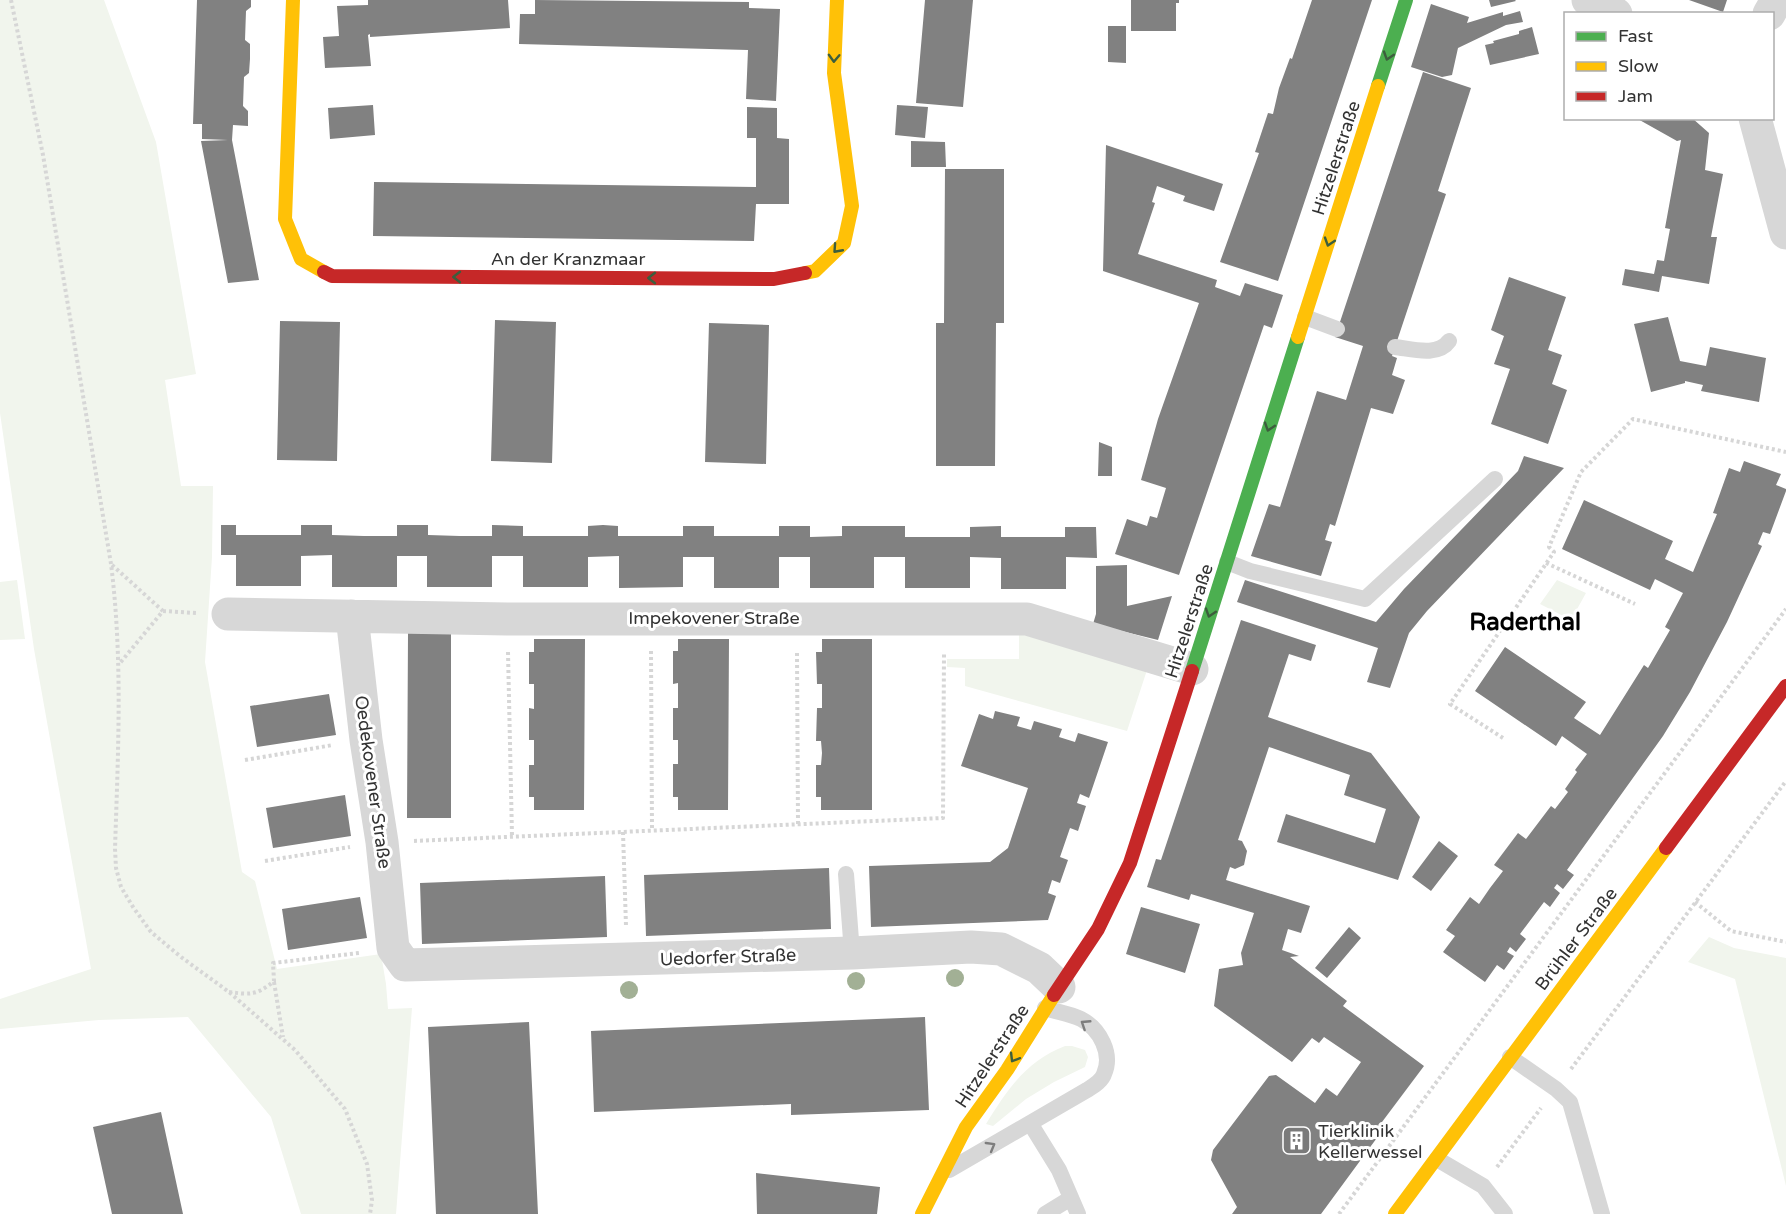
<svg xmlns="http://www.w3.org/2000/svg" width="1786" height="1214" viewBox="0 0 1786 1214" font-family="'Varela Round',sans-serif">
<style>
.green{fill:#f1f5ed}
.building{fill:#818181}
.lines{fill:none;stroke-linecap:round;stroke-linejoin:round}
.path{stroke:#d6d6d6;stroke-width:4;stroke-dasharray:3 3;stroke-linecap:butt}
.lane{stroke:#d7d7d7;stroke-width:16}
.street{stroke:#d7d7d7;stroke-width:33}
.fast{stroke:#4caf50;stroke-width:14}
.slow{stroke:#ffc107;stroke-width:14}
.jam{stroke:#c62828;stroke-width:14}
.tree{fill:#a2b095}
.oneway{stroke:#3c5e3d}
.oneway2{stroke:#7d7d7d}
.labels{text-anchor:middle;stroke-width:6;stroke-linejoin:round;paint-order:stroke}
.street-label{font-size:18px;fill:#333;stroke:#fff}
.poi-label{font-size:18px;fill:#333;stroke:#fff;text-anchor:start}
.district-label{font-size:24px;font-weight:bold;fill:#000;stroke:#fff}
</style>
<rect width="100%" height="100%" fill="#fff"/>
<path class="green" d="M 0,0 L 104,0 L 156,142 L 196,374 L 165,380 L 181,486 L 213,486 L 212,557 L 205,662 L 242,872 L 255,881 L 277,969 L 381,954 L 386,984 L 388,1009 L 412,1008 L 396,1214 L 301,1214 L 271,1117 L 188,1017 L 99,1020 L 0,1029 L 0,999 L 91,969 L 34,649 L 0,413 Z
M 17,580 L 25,639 L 0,640 L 0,582 Z
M 1557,580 L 1586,593 L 1571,620 L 1540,604 Z
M 1019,632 L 1147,670 L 1127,731 L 965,686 L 965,668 L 947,667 L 947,659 L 1019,659 Z
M 1709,937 L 1734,948 L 1786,958 L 1786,1186 L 1735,979 L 1688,962 Z
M 1065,1046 L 1072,1046 L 1085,1050 L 1088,1057 L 1085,1067 L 1054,1082 L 1026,1099 L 993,1126 L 986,1124 C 1007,1090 1026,1061 1065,1046 Z"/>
<path class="building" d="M 197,0 L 251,0 L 251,7 L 246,11 L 245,40 L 250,44 L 250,59 L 249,73 L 244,77 L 243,106 L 248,111 L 248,126 L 233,125 L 232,140 L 259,280 L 228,283 L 201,141 L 228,140 L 202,139 L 202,124 L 193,124 Z
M 368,0 L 508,0 L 510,28 L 370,37 L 370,34 L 368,35 L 371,66 L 325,68 L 323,37 L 339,36 L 337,6 L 368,5 Z
M 535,0 L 749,2 L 749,8 L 780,9 L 776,101 L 746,99 L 748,50 L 519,44 L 520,14 L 535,14 Z
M 925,0 L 973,0 L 963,107 L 916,103 Z
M 1131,0 L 1179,0 L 1179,3 L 1176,3 L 1176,31 L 1131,31 Z
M 1312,0 L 1372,0 L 1278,281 L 1220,262 L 1259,153 L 1255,152 L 1268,113 L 1273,114 L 1279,88 L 1290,58 L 1292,59 Z
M 1489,0 L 1515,0 L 1516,1 L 1491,7 Z
M 1689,0 L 1727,0 L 1723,12 Z
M 1431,4 L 1469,17 L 1467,23 L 1503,12 L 1503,16 L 1520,11 L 1523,22 L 1506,25 L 1458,48 L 1452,75 L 1442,77 L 1411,67 Z
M 1108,26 L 1126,26 L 1126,63 L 1108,62 Z
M 1532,27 L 1539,54 L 1490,65 L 1485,45 L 1494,43 L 1493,41 L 1519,34 L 1519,31 Z
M 1423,72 L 1471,88 L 1438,191 L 1446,194 L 1392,356 L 1397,358 L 1392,375 L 1405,380 L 1393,414 L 1371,408 L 1335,526 L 1330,524 L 1325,540 L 1332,542 L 1321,576 L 1251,556 L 1269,504 L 1280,507 L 1317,391 L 1346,400 L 1363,346 L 1335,337 Z
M 373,105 L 375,135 L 330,139 L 328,108 Z
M 897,105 L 928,107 L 925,138 L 895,135 Z
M 747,107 L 777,108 L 777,138 L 789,139 L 789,204 L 756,204 L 754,241 L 373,236 L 374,182 L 756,187 L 756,138 L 747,138 Z
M 1636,118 L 1692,118 L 1709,133 L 1705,170 L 1723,174 L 1711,237 L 1717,237 L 1709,284 L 1662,276 L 1659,292 L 1622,285 L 1625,269 L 1654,274 L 1657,260 L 1664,261 L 1670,229 L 1665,228 L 1681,140 L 1677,141 Z
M 911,141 L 945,142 L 946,167 L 911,167 Z
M 1106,145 L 1223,184 L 1214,211 L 1183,201 L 1185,196 L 1157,186 L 1152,202 L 1155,203 L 1138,254 L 1217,280 L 1215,287 L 1240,296 L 1245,283 L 1283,295 L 1272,328 L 1264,325 L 1179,575 L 1115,554 L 1127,519 L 1147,526 L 1150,516 L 1157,518 L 1166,488 L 1141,480 L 1158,419 L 1199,303 L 1103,271 Z
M 945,169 L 1004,169 L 1004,323 L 996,323 L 995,466 L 936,466 L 936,323 L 944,323 Z
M 1509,277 L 1566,297 L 1548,350 L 1562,355 L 1552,384 L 1567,390 L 1548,444 L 1491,424 L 1510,369 L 1494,364 L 1504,336 L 1491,330 Z
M 1668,317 L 1680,361 L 1706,366 L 1710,347 L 1766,358 L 1759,402 L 1701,391 L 1703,385 L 1685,381 L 1685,383 L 1651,392 L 1634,324 Z
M 495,320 L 556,322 L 552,463 L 491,461 Z
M 280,321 L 340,322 L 337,461 L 277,460 Z
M 709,323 L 769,325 L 766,464 L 705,462 Z
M 1099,442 L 1112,447 L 1112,476 L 1098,476 Z
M 1524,456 L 1564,468 L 1427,611 L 1409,633 L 1390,688 L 1367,682 L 1378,648 L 1237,602 L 1245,580 L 1376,622 L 1404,589 L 1518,471 Z
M 1744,461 L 1781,474 L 1776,485 L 1786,489 L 1786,491 L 1770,534 L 1763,532 L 1758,544 L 1762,546 L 1727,622 L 1690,692 L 1663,736 L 1567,870 L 1574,875 L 1563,889 L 1557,884 L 1554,888 L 1560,893 L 1550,907 L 1544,902 L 1520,934 L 1526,939 L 1516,952 L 1510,947 L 1507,952 L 1514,956 L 1504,970 L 1497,965 L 1485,982 L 1443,952 L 1455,936 L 1446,930 L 1470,897 L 1479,904 L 1490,888 L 1503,871 L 1494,865 L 1518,833 L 1526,839 L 1551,806 L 1555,809 L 1568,792 L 1565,789 L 1577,772 L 1575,770 L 1587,754 L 1562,736 L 1556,746 L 1475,691 L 1505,647 L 1586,702 L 1574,718 L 1600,735 L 1644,665 L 1648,668 L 1670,630 L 1665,627 L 1683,593 L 1655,579 L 1650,590 L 1562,549 L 1584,500 L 1673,541 L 1665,559 L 1693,572 L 1717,514 L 1713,513 L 1729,468 L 1740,472 Z
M 221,525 L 236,525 L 236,535 L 301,535 L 301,525 L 332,525 L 332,535 L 364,536 L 397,536 L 397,525 L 428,525 L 428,535 L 460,536 L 492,536 L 492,525 L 523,526 L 523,536 L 588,536 L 588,526 L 603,525 L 618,526 L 618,536 L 683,536 L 683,526 L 714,526 L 714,536 L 779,536 L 779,526 L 810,526 L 810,537 L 842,536 L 842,526 L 905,526 L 905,537 L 970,537 L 970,527 L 1001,526 L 1001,537 L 1065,537 L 1065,527 L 1096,527 L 1097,558 L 1066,557 L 1066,589 L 1001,589 L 1001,558 L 970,557 L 970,588 L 905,588 L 905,557 L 874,557 L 874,588 L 810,588 L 810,557 L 779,557 L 779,588 L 714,588 L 714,557 L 683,557 L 683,587 L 619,588 L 619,556 L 588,557 L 588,587 L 523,587 L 523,556 L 492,556 L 492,587 L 427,587 L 427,556 L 397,556 L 397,587 L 332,587 L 332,555 L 301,556 L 301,586 L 236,586 L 236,555 L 221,555 Z
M 1127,565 L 1127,606 L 1172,596 L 1158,640 L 1093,624 L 1096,614 L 1096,566 Z
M 1241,620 L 1316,645 L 1311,661 L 1289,654 L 1268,717 L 1371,753 L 1420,817 L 1398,880 L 1277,842 L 1286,814 L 1375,843 L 1386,809 L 1344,795 L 1350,775 L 1269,747 L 1238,840 L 1242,841 L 1247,851 L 1244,865 L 1235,869 L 1230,867 L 1226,880 L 1310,906 L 1301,933 L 1288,929 L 1282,950 L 1299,956 L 1290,957 L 1347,1001 L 1343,1006 L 1424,1066 L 1379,1126 L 1382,1131 L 1321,1214 L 1232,1214 L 1237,1207 L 1211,1160 L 1213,1150 L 1269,1076 L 1276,1075 L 1315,1103 L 1326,1088 L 1337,1096 L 1361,1062 L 1324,1037 L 1319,1043 L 1312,1038 L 1292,1062 L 1214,1006 L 1219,969 L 1243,965 L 1241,953 L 1254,913 L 1191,894 L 1189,900 L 1147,887 L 1156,859 L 1161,860 Z
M 408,633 L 451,633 L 451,818 L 407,818 Z
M 534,639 L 585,639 L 584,810 L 534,810 L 534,797 L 529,797 L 529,765 L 534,765 L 534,740 L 529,740 L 529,708 L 534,709 L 534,684 L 529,684 L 529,652 L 534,652 Z
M 678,639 L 729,639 L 728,810 L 678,810 L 678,797 L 673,797 L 673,764 L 678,764 L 678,740 L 673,740 L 673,708 L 678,708 L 678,683 L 673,684 L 673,651 L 678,651 Z
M 822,639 L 872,639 L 872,810 L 821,810 L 821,797 L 816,797 L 816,765 L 821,765 L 822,753 L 821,741 L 816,741 L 817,708 L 822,708 L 822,684 L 817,684 L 816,652 L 822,652 Z
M 329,694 L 336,735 L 257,747 L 250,706 Z
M 995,711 L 1020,717 L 1017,726 L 1031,730 L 1034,721 L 1062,729 L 1059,737 L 1075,742 L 1078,733 L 1108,742 L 1089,798 L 1080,794 L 1077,803 L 1086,806 L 1078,831 L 1070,828 L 1060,857 L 1068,860 L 1060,883 L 1052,880 L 1048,893 L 1056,896 L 1048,920 L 871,927 L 869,866 L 990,862 L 1008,848 L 1028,788 L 961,766 L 979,714 L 993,719 Z
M 345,795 L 351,836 L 273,848 L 266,808 Z
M 1439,841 L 1458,856 L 1431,891 L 1412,877 Z
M 829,868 L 831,929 L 646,936 L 644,875 Z
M 605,876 L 607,937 L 422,944 L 420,883 Z
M 360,897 L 367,938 L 288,950 L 282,909 Z
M 1141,907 L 1200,924 L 1185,973 L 1126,954 Z
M 1349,927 L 1361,938 L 1327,978 L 1315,968 Z
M 925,1017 L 929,1110 L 791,1115 L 791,1104 L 594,1112 L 591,1031 Z
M 529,1022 L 538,1214 L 436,1214 L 428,1027 Z
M 161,1112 L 183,1214 L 112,1214 L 93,1127 Z
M 756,1173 L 880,1187 L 877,1214 L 757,1214 Z"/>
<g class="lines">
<path class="path" d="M 11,0 L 43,155 L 111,564 C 123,659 118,754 115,849 L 116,868 L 121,887 L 133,907 L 151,932 L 181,957 L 229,992 L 295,1050 L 345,1109 L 367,1164 L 372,1200 L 370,1214
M 1546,563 L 1635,604
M 112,565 L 163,611 L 120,663
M 163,611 L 196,613
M 651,651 L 652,831
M 508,652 L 512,836
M 797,653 L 798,824
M 1503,738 L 1450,704 L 1554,552 L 1549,547 L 1581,472 L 1633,419 L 1786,452
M 245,760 L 333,745
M 623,832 L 626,926
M 414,841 L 943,818 L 944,653
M 265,861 L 350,847
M 1695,902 L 1731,931 L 1786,942
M 274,982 L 283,1037
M 229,992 C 251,995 257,995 274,981 L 273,963 L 359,953
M 1571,1069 L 1786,781
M 1497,1167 L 1541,1108
M 1339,1214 L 1786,609"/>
<path class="lane" d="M 1305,317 L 1337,329
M 1395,347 C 1412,349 1438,357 1449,341
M 1227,562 L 1250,571 L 1365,599 L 1495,479
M 846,874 L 852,953
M 1510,1057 L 1556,1089 L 1570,1102 L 1602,1214
M 1030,1123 L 1059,1170 L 1078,1214
M 1437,1159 L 1483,1186 L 1505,1214
M 949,1170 L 1087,1090 C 1093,1086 1102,1081 1104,1074 C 1113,1054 1100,1029 1081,1019 C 1070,1014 1057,1012 1045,1008
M 1045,1214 L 1071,1198"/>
<path class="street" d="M 1588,0 L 1616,14
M 1769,14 L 1777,0
M 1755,118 L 1786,233
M 228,614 L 507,619 L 1027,619 L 1192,669
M 352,616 L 366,740 L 382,842 L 393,948 L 405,965 L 852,953 L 971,947 L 1001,949 L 1039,968 L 1059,987"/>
<path class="fast" d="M 1378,86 L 1406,0
M 1192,671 L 1298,337"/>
<path class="slow" d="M 293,0 L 285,219 L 301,259 L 324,272
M 805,273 L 815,271 L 844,243 L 852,206 L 834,73 L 837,0
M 1298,337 L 1378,86
M 922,1214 L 966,1127 L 1007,1070 L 1054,995
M 1395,1214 L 1666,848"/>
<path class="jam" d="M 324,272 L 332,276 L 774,279 L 805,273
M 1666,848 L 1786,686
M 1054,995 L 1098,929 L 1130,863 L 1192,671"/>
</g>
<g class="tree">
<circle cx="955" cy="978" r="9"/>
<circle cx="856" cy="981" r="9"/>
<circle cx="629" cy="990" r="9"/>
</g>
<defs><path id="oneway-chevron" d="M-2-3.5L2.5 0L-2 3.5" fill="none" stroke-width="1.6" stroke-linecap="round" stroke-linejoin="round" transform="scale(1.5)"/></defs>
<g class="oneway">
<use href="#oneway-chevron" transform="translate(1388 56) rotate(108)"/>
<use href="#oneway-chevron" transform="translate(834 58) rotate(92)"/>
<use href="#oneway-chevron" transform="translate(1329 242) rotate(108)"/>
<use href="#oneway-chevron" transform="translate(837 249) rotate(132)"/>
<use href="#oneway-chevron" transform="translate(457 277) rotate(-180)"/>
<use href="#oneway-chevron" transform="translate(652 278) rotate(-180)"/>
<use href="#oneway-chevron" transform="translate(1269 427) rotate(108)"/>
<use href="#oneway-chevron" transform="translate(1210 613) rotate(108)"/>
<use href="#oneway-chevron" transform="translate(1014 1058) rotate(121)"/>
</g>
<g class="oneway2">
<use href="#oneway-chevron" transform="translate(1085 1024) rotate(-147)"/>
<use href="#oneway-chevron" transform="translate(991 1146) rotate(-30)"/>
</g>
<defs>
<symbol id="building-square" viewBox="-11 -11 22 22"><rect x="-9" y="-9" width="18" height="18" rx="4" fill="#7a7a7a" stroke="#fff"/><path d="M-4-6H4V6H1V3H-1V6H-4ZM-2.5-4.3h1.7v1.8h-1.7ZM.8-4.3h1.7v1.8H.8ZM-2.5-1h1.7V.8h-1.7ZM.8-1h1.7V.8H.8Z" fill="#fff"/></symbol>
</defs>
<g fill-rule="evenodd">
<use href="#building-square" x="1280" y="1124" width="33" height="33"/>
</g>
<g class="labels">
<g class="street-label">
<text transform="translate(1336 158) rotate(-72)" y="6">Hitzelerstraße</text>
<text x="568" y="265">An der Kranzmaar</text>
<text x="714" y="624">Impekovener Straße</text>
<text transform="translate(1189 621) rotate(-72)" y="6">Hitzelerstraße</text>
<text transform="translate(373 782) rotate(82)" y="6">Oedekovener Straße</text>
<text transform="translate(1576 939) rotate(-53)" y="6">Brühler Straße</text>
<text transform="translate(728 957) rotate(-2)" y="6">Uedorfer Straße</text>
<text transform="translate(992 1056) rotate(-57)" y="6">Hitzelerstraße</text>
</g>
<g class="poi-label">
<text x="1318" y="1137">Tierklinik<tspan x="1318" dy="21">Kellerwessel</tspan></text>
</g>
<g class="district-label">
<text x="1525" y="630">Raderthal</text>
</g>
</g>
<rect x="1564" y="12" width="210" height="108" fill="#ffffff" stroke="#adadad" stroke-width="1.5"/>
<rect x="1576" y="32" width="30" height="9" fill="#4caf50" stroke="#adadad" stroke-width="1.5"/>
<text x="1618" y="42" font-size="18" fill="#333333">Fast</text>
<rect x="1576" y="62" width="30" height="9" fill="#ffc107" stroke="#adadad" stroke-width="1.5"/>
<text x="1618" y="72" font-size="18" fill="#333333">Slow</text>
<rect x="1576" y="92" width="30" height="9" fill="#c62828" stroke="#adadad" stroke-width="1.5"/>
<text x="1618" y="102" font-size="18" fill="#333333">Jam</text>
</svg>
